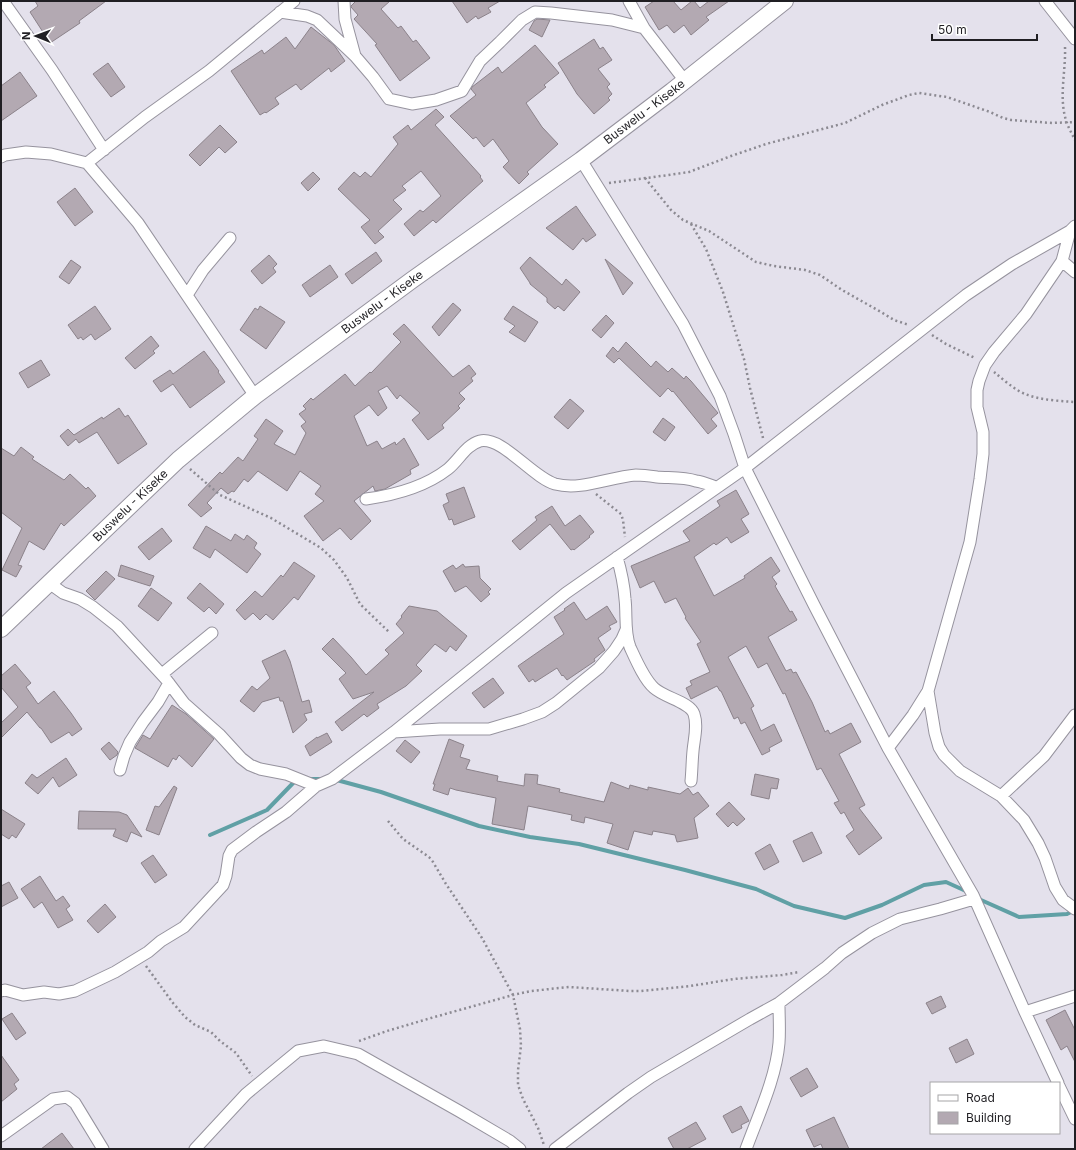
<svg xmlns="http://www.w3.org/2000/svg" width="1076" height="1150" viewBox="0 0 1076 1150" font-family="Inter,sans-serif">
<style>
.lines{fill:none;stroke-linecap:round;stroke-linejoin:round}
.stream{stroke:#60a0a5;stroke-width:4}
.building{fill:#b3a9b2;stroke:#8b828a}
.street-casing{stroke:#96939e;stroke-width:13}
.secondary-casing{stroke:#96939e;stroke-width:18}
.path{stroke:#8c8a92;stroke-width:2.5;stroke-dasharray:2 3;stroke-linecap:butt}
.street{stroke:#fff;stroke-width:11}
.secondary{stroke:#fff;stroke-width:16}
.labels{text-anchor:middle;stroke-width:4;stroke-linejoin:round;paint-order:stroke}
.street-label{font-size:12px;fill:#201f23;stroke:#fff}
</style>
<rect width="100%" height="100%" fill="#e4e1ec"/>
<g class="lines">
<path class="stream" d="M 307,779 L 323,779
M 333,779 L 381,792 L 479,826 L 530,837 L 579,844 L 685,870 L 756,889 L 794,906 L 845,918 L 882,905 L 924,885 L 946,882 L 968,892
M 210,835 L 267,810 L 297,779
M 977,897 L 981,900 L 1019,917 L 1067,914 L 1075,910"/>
</g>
<path class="building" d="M 35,1 L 106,1 L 79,21 L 80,23 L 50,43 L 30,12 L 38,6 Z
M 356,1 L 390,1 L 381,9 L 398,28 L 401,26 L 413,42 L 416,40 L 430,58 L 400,81 L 375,45 L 377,44 L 354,19 L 358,15 L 351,7 L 351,6 Z
M 452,1 L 500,1 L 488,8 L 491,12 L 478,19 L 476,16 L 467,23 Z
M 654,1 L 673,1 L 681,10 L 692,1 L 694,1 L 700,8 L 709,1 L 729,1 L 706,17 L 709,20 L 691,35 L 684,25 L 674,33 L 667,25 L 659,30 L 645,7 Z
M 537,19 L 550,20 L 542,37 L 529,30 L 534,21 Z
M 311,27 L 334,45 L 345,61 L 331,72 L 329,68 L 301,90 L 296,84 L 275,98 L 279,104 L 266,113 L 265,112 L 260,115 L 231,71 L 262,50 L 264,54 L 286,37 L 295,49 Z
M 594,39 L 600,49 L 603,47 L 612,60 L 598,69 L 610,84 L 607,87 L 612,94 L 608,98 L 610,100 L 594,114 L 577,94 L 558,63 Z
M 535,45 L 559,73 L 544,85 L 546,87 L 526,103 L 542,127 L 558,144 L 527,172 L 529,174 L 519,184 L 503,167 L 509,161 L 493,139 L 484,147 L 476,137 L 473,139 L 450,116 L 476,95 L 471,89 L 472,87 L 498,67 L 502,73 Z
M 108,63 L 125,87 L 111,97 L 93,74 Z
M 20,72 L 37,96 L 1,121 L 1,86 Z
M 436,109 L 444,117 L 435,125 L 481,176 L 480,177 L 483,181 L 436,223 L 433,220 L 414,236 L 404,224 L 420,210 L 423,212 L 441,196 L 421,171 L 402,186 L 406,190 L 393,200 L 402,209 L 378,231 L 384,237 L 375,244 L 361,227 L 370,220 L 338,189 L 354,172 L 360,177 L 365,172 L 371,177 L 398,144 L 393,137 L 408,125 L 411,130 Z
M 220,125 L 237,142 L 225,153 L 219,147 L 200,166 L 189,155 Z
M 313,172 L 320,179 L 308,191 L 301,183 Z
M 75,188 L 93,212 L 75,226 L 57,202 Z
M 576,206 L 596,235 L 586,242 L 583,238 L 573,250 L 546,228 Z
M 376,252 L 382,261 L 352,284 L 345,274 Z
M 269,255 L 277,264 L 273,268 L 276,272 L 262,284 L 251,271 Z
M 530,257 L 562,285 L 566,279 L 580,292 L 564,311 L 558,306 L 555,309 L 547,302 L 547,298 L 530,284 L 530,283 L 520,268 Z
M 605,259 L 633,283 L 623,295 Z
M 71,260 L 81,267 L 69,284 L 59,277 Z
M 330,265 L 338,277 L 310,297 L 302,285 Z
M 453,303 L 461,310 L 439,336 L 432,327 Z
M 95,306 L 111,329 L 95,340 L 91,334 L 83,340 L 81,337 L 78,339 L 68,325 Z
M 260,306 L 285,322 L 266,349 L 240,330 L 255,308 L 258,310 Z
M 513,306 L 538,322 L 525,342 L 509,332 L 515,326 L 504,319 Z
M 606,315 L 614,323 L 601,338 L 592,330 Z
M 404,324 L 453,377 L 469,365 L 476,374 L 471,378 L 473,381 L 459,393 L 465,399 L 458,406 L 460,408 L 442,425 L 444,428 L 428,440 L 412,420 L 420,413 L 400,395 L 397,399 L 387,386 L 378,391 L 387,408 L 378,416 L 369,405 L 354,416 L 367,446 L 377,441 L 382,449 L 395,442 L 396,445 L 404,438 L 419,465 L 410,470 L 411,474 L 385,489 L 375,491 L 373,486 L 354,501 L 371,521 L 351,540 L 340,528 L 323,541 L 304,516 L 324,501 L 315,494 L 321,486 L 300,471 L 287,491 L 258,471 L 248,482 L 244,479 L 234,492 L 232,491 L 228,494 L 221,488 L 207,503 L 212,508 L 201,517 L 188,505 L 220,472 L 222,474 L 238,457 L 243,461 L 258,439 L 254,436 L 266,419 L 283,431 L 274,444 L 295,455 L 306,433 L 301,426 L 306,422 L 299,414 L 306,409 L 303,406 L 311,398 L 313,400 L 345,374 L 355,386 L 370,372 L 371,373 L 401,342 L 393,334 Z
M 151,336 L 159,346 L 153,351 L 155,353 L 135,369 L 125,358 Z
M 626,342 L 651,367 L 656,361 L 668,372 L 672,368 L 684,379 L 686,376 L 691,381 L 718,413 L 711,419 L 717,426 L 708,434 L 673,391 L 672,392 L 668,388 L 660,397 L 619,358 L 614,363 L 606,356 L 613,347 L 618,352 Z
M 204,351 L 219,371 L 218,372 L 225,382 L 190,408 L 173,384 L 161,392 L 153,381 L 170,370 L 173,374 Z
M 41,360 L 50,375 L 28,388 L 19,373 Z
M 570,399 L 584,411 L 568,429 L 554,417 Z
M 119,408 L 125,417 L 128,415 L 147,444 L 118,464 L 97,432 L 79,443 L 76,439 L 68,446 L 60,436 L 68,429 L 74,435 L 102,417 L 103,419 Z
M 663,418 L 675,427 L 665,441 L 653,432 Z
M 21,447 L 34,457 L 32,459 L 64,480 L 70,474 L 86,489 L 88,487 L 96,496 L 64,526 L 61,523 L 44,550 L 29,541 L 18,565 L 22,566 L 16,577 L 2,570 L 22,528 L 1,512 L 1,448 L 14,456 Z
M 464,487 L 475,517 L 454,525 L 452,519 L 449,520 L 443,505 L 449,502 L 446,494 Z
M 736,490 L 749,514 L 741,519 L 749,532 L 731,543 L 727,537 L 716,545 L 714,543 L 694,557 L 714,596 L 745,578 L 744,576 L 771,557 L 780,571 L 772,577 L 777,584 L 775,586 L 790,612 L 792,611 L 797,620 L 768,637 L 786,671 L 791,669 L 793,673 L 796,672 L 812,702 L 825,732 L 828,730 L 830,734 L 851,723 L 861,742 L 839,754 L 865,805 L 859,808 L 882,838 L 859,855 L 846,836 L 854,830 L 844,812 L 841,814 L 834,803 L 839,801 L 821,768 L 817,770 L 785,693 L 783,694 L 767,663 L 758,668 L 746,646 L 728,657 L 754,706 L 751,708 L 761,731 L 774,724 L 782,741 L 769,748 L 770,751 L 762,755 L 745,722 L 741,724 L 738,717 L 734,719 L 721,691 L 720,691 L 717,686 L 691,699 L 686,688 L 692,685 L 690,681 L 710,672 L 697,644 L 701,642 L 685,618 L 686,617 L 676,598 L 665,603 L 654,581 L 640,588 L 631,566 L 690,541 L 683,531 L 720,506 L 717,501 Z
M 552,506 L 565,526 L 580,515 L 594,532 L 589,536 L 590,537 L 574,550 L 573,549 L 571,550 L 550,524 L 520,550 L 512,541 L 537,520 L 535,517 Z
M 206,526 L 231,541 L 235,534 L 244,540 L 247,535 L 257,543 L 254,548 L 261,554 L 247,573 L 215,549 L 210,558 L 193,548 Z
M 162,528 L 172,541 L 149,560 L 138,547 Z
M 294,562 L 315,576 L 298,600 L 294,597 L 273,620 L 266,614 L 260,620 L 253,613 L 245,620 L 236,610 L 255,591 L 262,597 L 281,575 L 283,577 Z
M 463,564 L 465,567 L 479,566 L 480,578 L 491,589 L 488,592 L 490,594 L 481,602 L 466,586 L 455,592 L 443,571 L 453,565 L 456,569 Z
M 121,565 L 154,576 L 150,586 L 118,576 Z
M 106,571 L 115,579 L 95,600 L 86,591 Z
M 200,583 L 224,604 L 216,614 L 209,607 L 204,612 L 187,598 Z
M 151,588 L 172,603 L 158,621 L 138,606 Z
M 574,602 L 586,620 L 607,606 L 617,622 L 609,626 L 611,629 L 598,638 L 605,650 L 594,659 L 595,661 L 567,680 L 563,675 L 562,676 L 557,668 L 535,682 L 533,679 L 529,682 L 518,666 L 564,634 L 554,617 L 565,610 L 564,609 Z
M 409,606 L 437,611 L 467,636 L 456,651 L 450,646 L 446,652 L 435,644 L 416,665 L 422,671 L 406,686 L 377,704 L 379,708 L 367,717 L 364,714 L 342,731 L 335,722 L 374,692 L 353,699 L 339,679 L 346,673 L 322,649 L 333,638 L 351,657 L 366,675 L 389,654 L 385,650 L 404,633 L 396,624 L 402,617 L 401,616 Z
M 285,650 L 290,661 L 302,702 L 309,700 L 312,712 L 304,714 L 307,720 L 293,733 L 283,701 L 280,701 L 279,697 L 262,702 L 254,712 L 240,701 L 252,686 L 257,690 L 270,678 L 262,661 Z
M 15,664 L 31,683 L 26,687 L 38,704 L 54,691 L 71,713 L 82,729 L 72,736 L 69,732 L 51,743 L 41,728 L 40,728 L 27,712 L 1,738 L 1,723 L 18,707 L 1,687 L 1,676 Z
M 493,678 L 504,693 L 484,708 L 472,693 Z
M 172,705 L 186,714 L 214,739 L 192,767 L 179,755 L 176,760 L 173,758 L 168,767 L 135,748 L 143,735 L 150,739 Z
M 327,733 L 332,742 L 310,756 L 305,746 L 317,737 L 317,738 Z
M 449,739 L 464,745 L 460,757 L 470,760 L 466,769 L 498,776 L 497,781 L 524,786 L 525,774 L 538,775 L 537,784 L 560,789 L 559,792 L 604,802 L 611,782 L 629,789 L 630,785 L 648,790 L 648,787 L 680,794 L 688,788 L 693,795 L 698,792 L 709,806 L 694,818 L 698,838 L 677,842 L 675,835 L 653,831 L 652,835 L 634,831 L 628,850 L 607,843 L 613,824 L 585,817 L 584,823 L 571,820 L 572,815 L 528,806 L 524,830 L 492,824 L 496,798 L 456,790 L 450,788 L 448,795 L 433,790 L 435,784 L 433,784 Z
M 405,740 L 420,752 L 411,763 L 396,751 Z
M 109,742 L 118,752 L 117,755 L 110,760 L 101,749 Z
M 66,758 L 77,775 L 59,787 L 53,777 L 38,794 L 25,783 L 32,774 L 37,778 Z
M 755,774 L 779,779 L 777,789 L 771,788 L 769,799 L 751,795 Z
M 174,786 L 177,788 L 159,835 L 146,830 L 155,806 L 159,807 Z
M 729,802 L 745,819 L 737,826 L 733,822 L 728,827 L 716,814 Z
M 1,809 L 25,824 L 16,838 L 12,835 L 9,839 L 1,834 Z
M 79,811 L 119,812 L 127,815 L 142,837 L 131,832 L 127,842 L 113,836 L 116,829 L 78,829 Z
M 812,832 L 822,853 L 803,862 L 793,841 Z
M 770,844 L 779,862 L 764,870 L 755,853 Z
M 153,855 L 167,875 L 155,883 L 141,863 Z
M 40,876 L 56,901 L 63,896 L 70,906 L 66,909 L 73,920 L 58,928 L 42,902 L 34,908 L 21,889 Z
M 9,882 L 18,898 L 1,907 L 1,886 Z
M 105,904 L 116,917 L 98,933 L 87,921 Z
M 941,996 L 946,1007 L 932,1014 L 926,1003 Z
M 1065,1010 L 1075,1030 L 1075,1062 L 1067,1046 L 1061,1050 L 1046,1020 Z
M 12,1013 L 26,1033 L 16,1040 L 2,1019 Z
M 967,1039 L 974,1054 L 956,1063 L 949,1048 Z
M 1,1055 L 19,1080 L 14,1084 L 17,1089 L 1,1102 Z
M 807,1068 L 818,1087 L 801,1097 L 790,1078 Z
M 741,1106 L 749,1121 L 741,1125 L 742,1128 L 732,1133 L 723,1116 Z
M 834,1117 L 849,1149 L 823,1149 L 821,1144 L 814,1147 L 806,1130 Z
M 696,1122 L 706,1139 L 687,1149 L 674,1149 L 668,1138 Z
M 62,1133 L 74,1149 L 41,1149 Z"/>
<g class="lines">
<defs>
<path id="street" d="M 3,1 L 52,70 L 104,150
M 344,1 L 345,19 L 355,56
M 629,1 L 644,28
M 1045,1 L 1075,39
M 280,12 L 307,16 L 317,20 L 355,56 L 373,77 L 389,99 L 412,104 L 436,100 L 462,91 L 480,61 L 500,42 L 522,20 L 535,12 L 551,13 L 612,20 L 644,28 L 685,81
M 1,157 L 5,155 L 26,152 L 51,154 L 87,163 L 138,223 L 255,396
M 581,160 L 683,324 L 720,396 L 734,434 L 745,468 L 814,605 L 888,748 L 973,895 L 1025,1012 L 1058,1083
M 87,163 L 145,117 L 209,71 L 294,1
M 1062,261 L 1075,272
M 187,295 L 203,270 L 230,238
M 366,499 C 395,495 425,487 448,469 C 459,460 466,445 480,441 C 502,436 532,477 555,484 C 581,491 609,477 636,475 C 643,475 650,476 657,477 C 670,478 684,477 696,481 C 703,482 710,485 716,487
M 617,557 C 621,571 624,584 625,599 C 627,614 624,632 630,647 C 636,660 644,679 654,688 C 665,698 690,702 694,714 C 698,726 694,739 693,751 C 692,761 692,771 691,781
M 49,583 L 63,593 L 80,599 L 93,607 L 117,626 L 165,678 L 184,703 L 219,734 L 241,758 L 250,765 L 260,769 L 286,774 L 316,786
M 162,674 L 212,633
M 928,691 L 935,733 L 939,747 L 944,755 L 960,771 L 1001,796 L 1024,820 L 1038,843 L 1045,858 L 1055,887 L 1063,900 L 1075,909
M 394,732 L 440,729 L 489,729 L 523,719 L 542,712 L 556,703 L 599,668 L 614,651 L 622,639 L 626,630
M 888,748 L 913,715 L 928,691 L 970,542 L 980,479 L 983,454 L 983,432 L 977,407 L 977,390 L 979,381 L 985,365 L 994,352 L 1026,314 L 1062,261 L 1070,231
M 120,770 L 124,756 L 130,742 L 143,722 L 158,702 L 169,683
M 1001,796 L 1044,756 L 1075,715
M 1,991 L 5,990 L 23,995 L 44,992 L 59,994 L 75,991 L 115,972 L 148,952 L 161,941 L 184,927 L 223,885 L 226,876 L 229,856 L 232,850 L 256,832 L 286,812 L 316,786 L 332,779 L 394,732 L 566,593 L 745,468 L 966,295 L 1012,264 L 1070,231 L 1075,226
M 1025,1012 L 1075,996
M 1059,1086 L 1075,1119
M 1,1136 L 53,1099 L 67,1097 L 75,1103 L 103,1149
M 195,1149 L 246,1094 L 281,1065 L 298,1051 L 324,1046 L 358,1054 L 459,1111 L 510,1141 L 520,1149
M 555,1149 L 628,1093 L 651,1077 L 750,1019 L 779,1003 L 825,968 L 842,953 L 872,933 L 900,919 L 940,909 L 974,899
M 746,1149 C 758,1116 776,1078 779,1043 C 780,1030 779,1017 779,1003"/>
<g id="secondary">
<path id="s1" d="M 1,629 L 178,460 L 255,396 L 412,280 L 581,160 L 672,91 L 785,1"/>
</g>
</defs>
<use href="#street" class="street-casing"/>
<use href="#secondary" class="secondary-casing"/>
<path class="path" d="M 1065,47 C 1066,72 1058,99 1067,123 C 1069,129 1072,134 1075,140
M 645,178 L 671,210 L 683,220 L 709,231 L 756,262 L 774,266 L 805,270 L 820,275 L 842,290 L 881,312 L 894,320 L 909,325
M 609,183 L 676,174 L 689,172 L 731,156 L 766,144 L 845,123 L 882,105 L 909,95 L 919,93 L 947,97 L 990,112 L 1003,118 L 1011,120 L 1052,123 L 1075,122
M 691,224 L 706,249 L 723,292 L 744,359 L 750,388 L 763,438
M 932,335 L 946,344 L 975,358
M 994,372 C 1003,379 1013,389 1025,394 C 1040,400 1059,401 1075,402
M 190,469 L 220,495 L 271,518 L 321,548 L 334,560 L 347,578 L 360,604 L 390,633
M 596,494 L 621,514 L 623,520 L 625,537
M 388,821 L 403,839 L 429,857 L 433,862 L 446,884 L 482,938 L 513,995 L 520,1029 L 521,1046 L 518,1070 L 518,1085 L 523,1099 L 538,1128 L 544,1145
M 146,966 L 173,1003 L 185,1017 L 195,1025 L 211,1032 L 220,1041 L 236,1053 L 252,1076
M 359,1041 L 387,1031 L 431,1018 L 513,995 L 531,991 L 569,987 L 630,991 L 641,991 L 690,986 L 734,979 L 782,975 L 799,972"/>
<use href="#street" class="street"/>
<use href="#secondary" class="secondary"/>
</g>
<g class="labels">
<g class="street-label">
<text dy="4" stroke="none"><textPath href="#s1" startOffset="827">Buswelu - Kiseke</textPath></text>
<text dy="4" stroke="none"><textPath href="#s1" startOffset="503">Buswelu - Kiseke</textPath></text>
<text dy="4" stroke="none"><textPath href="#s1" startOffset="179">Buswelu - Kiseke</textPath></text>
</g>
</g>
<rect width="1076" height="1150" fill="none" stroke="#201f23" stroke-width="4"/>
<rect x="930" y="1082" width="130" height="52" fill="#ffffff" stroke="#a6a5a7"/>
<rect x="938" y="1095" width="20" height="6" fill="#ffffff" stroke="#a6a5a7"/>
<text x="966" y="1102" font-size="12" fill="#201f23">Road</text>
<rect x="938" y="1112" width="20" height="12" fill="#b3a9b2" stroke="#a6a5a7"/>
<text x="966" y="1122" font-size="12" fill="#201f23">Building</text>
<g transform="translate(36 36) rotate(271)" stroke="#ffffff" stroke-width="3" paint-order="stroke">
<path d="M0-3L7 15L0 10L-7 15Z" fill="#201f23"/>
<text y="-6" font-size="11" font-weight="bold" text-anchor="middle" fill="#201f23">N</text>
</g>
<path d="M932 34v6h105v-6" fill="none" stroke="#201f23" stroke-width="2"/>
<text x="938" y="34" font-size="12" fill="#201f23" stroke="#ffffff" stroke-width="3" paint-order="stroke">50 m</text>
</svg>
